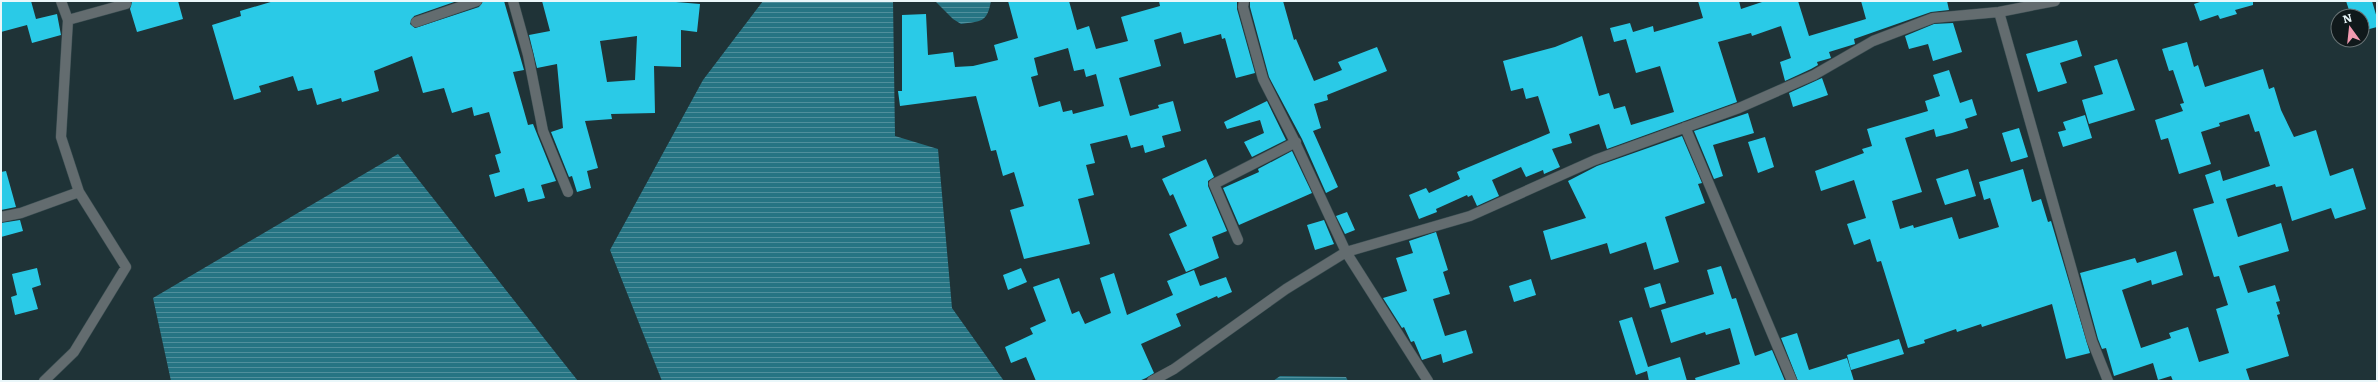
<svg xmlns="http://www.w3.org/2000/svg" width="2378" height="382" viewBox="0 0 2378 382" font-family="Literata,serif">
<style>
.water{fill:url(#water-rules)}
.building{fill:#2acae7;fill-rule:evenodd}
.lines{fill:none;stroke-linecap:round;stroke-linejoin:round}
.minor-casing{stroke:#3b4e52;stroke-width:11}
.minor{stroke:#636c6f;stroke-width:10}
</style>
<defs>
<pattern id="water-rules" width="6" height="5" patternUnits="userSpaceOnUse"><rect width="6" height="5" fill="#267483"/><path d="M0 2.5h6" fill="none" stroke="#508f9c"/></pattern>
</defs>
<rect width="100%" height="100%" fill="#1f3337"/>
<path class="water" d="M 763,1 L 893,1 L 895,136 L 938,149 L 952,308 L 1004,381 L 662,381 L 610,250 L 703,80 Z
M 935,1 L 991,1 C 987,23 981,21 961,24 L 953,19 Z
M 398,154 L 578,381 L 171,381 L 153,298 Z
M 1280,376 L 1346,377 L 1348,381 L 1273,381 Z"/>
<path class="building" d="M 1,1 L 31,1 L 36,19 L 57,14 L 61,35 L 32,43 L 27,25 L 1,32 Z
M 132,1 L 178,1 L 183,19 L 137,32 L 130,9 Z
M 274,1 L 457,1 L 414,16 L 410,24 L 415,28 L 479,7 L 483,1 L 504,1 L 524,70 L 513,72 L 528,125 L 533,124 L 556,181 L 541,185 L 545,198 L 528,202 L 524,188 L 495,197 L 489,175 L 500,172 L 495,155 L 501,153 L 489,112 L 474,116 L 472,107 L 452,113 L 444,88 L 423,93 L 412,56 L 374,71 L 379,91 L 342,102 L 341,98 L 317,105 L 312,88 L 298,91 L 293,76 L 259,86 L 261,92 L 234,100 L 212,25 L 241,16 L 240,11 Z
M 542,1 L 664,1 L 700,4 L 697,32 L 681,30 L 681,67 L 654,66 L 655,113 L 611,114 L 612,119 L 585,121 L 598,168 L 587,171 L 591,188 L 577,192 L 572,176 L 569,177 L 551,132 L 563,128 L 557,64 L 537,68 L 529,35 L 550,31 ZM 637,36 L 635,80 L 607,82 L 600,41 Z
M 1008,1 L 1069,1 L 1077,30 L 1089,26 L 1096,49 L 1128,41 L 1121,17 L 1160,6 L 1159,1 L 1237,1 L 1237,9 L 1255,73 L 1236,78 L 1225,38 L 1222,39 L 1221,34 L 1184,44 L 1181,32 L 1154,40 L 1161,66 L 1119,78 L 1130,116 L 1159,108 L 1158,105 L 1173,101 L 1181,131 L 1162,136 L 1165,147 L 1145,153 L 1143,145 L 1131,148 L 1127,135 L 1090,144 L 1095,163 L 1086,165 L 1094,195 L 1078,199 L 1090,244 L 1024,259 L 1010,210 L 1024,206 L 1014,172 L 1003,176 L 996,150 L 991,151 L 976,96 L 900,106 L 898,91 L 902,91 L 902,15 L 926,14 L 928,55 L 953,52 L 955,67 L 973,66 L 998,60 L 994,45 L 1018,38 ZM 1068,48 L 1074,71 L 1084,69 L 1086,77 L 1096,74 L 1104,106 L 1073,114 L 1072,110 L 1063,112 L 1060,101 L 1039,107 L 1031,77 L 1038,75 L 1034,58 Z
M 1250,1 L 1283,1 L 1294,40 L 1296,39 L 1314,81 L 1342,70 L 1338,62 L 1377,47 L 1387,71 L 1327,95 L 1328,100 L 1314,104 L 1321,128 L 1313,131 L 1338,187 L 1326,193 L 1302,139 L 1269,77 L 1250,7 Z
M 1698,1 L 1739,1 L 1741,9 L 1765,1 L 1798,1 L 1809,36 L 1866,19 L 1861,1 L 1947,1 L 1949,10 L 1931,12 L 1854,39 L 1855,44 L 1829,52 L 1831,58 L 1817,62 L 1818,65 L 1811,69 L 1785,81 L 1780,62 L 1791,58 L 1781,26 L 1752,36 L 1751,33 L 1718,42 L 1737,102 L 1607,149 L 1599,124 L 1569,134 L 1572,143 L 1552,149 L 1560,167 L 1544,174 L 1543,170 L 1526,177 L 1521,167 L 1492,180 L 1499,196 L 1477,206 L 1472,195 L 1468,197 L 1467,195 L 1436,209 L 1437,212 L 1419,219 L 1409,195 L 1426,188 L 1429,193 L 1460,179 L 1457,172 L 1550,133 L 1538,96 L 1526,99 L 1523,88 L 1511,91 L 1503,61 L 1555,47 L 1582,36 L 1599,96 L 1609,93 L 1614,109 L 1625,106 L 1631,125 L 1674,112 L 1660,66 L 1636,73 L 1626,39 L 1614,42 L 1610,28 L 1630,23 L 1633,32 L 1653,26 L 1654,32 L 1703,18 Z
M 2203,1 L 2253,1 L 2253,5 L 2235,10 L 2237,14 L 2220,19 L 2218,15 L 2200,21 L 2194,4 Z
M 2346,1 L 2372,1 L 2377,18 L 2377,27 L 2362,31 L 2362,16 L 2351,16 Z
M 1953,23 L 1962,52 L 1933,61 L 1928,44 L 1909,49 L 1905,36 L 1934,24 Z
M 2077,40 L 2082,56 L 2060,63 L 2067,83 L 2038,92 L 2026,54 Z
M 2187,42 L 2194,67 L 2198,65 L 2205,87 L 2263,69 L 2269,89 L 2274,87 L 2281,110 L 2294,137 L 2316,130 L 2330,176 L 2353,168 L 2366,209 L 2335,219 L 2331,208 L 2292,221 L 2282,186 L 2276,187 L 2275,184 L 2226,199 L 2238,237 L 2281,223 L 2289,251 L 2239,266 L 2248,293 L 2275,285 L 2280,301 L 2276,302 L 2280,314 L 2277,315 L 2289,356 L 2246,369 L 2250,381 L 2173,381 L 2171,376 L 2158,380 L 2153,363 L 2114,376 L 2106,348 L 2102,349 L 2098,339 L 2080,273 L 2135,258 L 2137,263 L 2176,251 L 2183,275 L 2152,285 L 2151,280 L 2122,290 L 2141,348 L 2171,338 L 2169,333 L 2188,327 L 2199,362 L 2229,353 L 2216,309 L 2228,305 L 2219,276 L 2214,277 L 2193,209 L 2214,203 L 2205,175 L 2220,170 L 2223,181 L 2270,166 L 2259,131 L 2255,132 L 2249,114 L 2219,123 L 2220,126 L 2201,132 L 2211,164 L 2179,174 L 2168,138 L 2161,140 L 2155,120 L 2183,111 L 2180,104 L 2184,103 L 2173,70 L 2169,71 L 2162,49 Z
M 2117,59 L 2135,110 L 2089,124 L 2082,100 L 2103,94 L 2094,66 Z
M 1949,70 L 1960,103 L 1972,99 L 1977,115 L 1965,119 L 1968,128 L 1952,133 L 1936,137 L 1934,129 L 1905,138 L 1922,192 L 1892,201 L 1900,229 L 1913,225 L 1914,228 L 1952,217 L 1959,239 L 1999,227 L 1990,198 L 1984,200 L 1979,182 L 2023,169 L 2032,202 L 2041,199 L 2048,222 L 2051,221 L 2090,353 L 2066,359 L 2052,304 L 1982,327 L 1981,324 L 1957,332 L 1956,329 L 1924,340 L 1925,343 L 1908,348 L 1881,261 L 1877,262 L 1870,239 L 1854,245 L 1847,224 L 1866,218 L 1854,180 L 1821,191 L 1815,171 L 1864,153 L 1862,149 L 1872,146 L 1867,129 L 1928,111 L 1925,101 L 1940,96 L 1933,75 Z
M 1822,78 L 1828,95 L 1793,107 L 1789,93 Z
M 1267,101 L 1286,140 L 1252,157 L 1244,142 L 1264,133 L 1260,120 L 1227,129 L 1224,122 Z
M 1748,113 L 1754,133 L 1713,145 L 1723,176 L 1714,179 L 1694,131 Z
M 2085,115 L 2092,138 L 2063,147 L 2058,132 L 2066,130 L 2063,122 Z
M 2019,128 L 2028,157 L 2011,162 L 2002,133 Z
M 1682,136 L 1702,183 L 1698,184 L 1705,203 L 1665,217 L 1679,262 L 1654,270 L 1646,242 L 1610,254 L 1607,243 L 1551,260 L 1543,231 L 1586,218 L 1568,181 L 1597,166 Z
M 1765,137 L 1774,167 L 1758,173 L 1748,142 Z
M 1292,151 L 1312,193 L 1239,225 L 1223,188 L 1259,172 L 1258,169 Z
M 1206,159 L 1214,177 L 1208,181 L 1208,186 L 1227,231 L 1212,237 L 1219,258 L 1186,272 L 1169,234 L 1187,226 L 1173,194 L 1170,196 L 1162,179 Z
M 1968,169 L 1976,196 L 1945,205 L 1936,179 Z
M 6,171 L 16,207 L 1,210 L 1,172 Z
M 1347,212 L 1355,230 L 1345,234 L 1336,216 Z
M 20,220 L 23,231 L 1,237 L 1,223 Z
M 1324,220 L 1334,244 L 1315,250 L 1307,225 Z
M 1436,232 L 1448,270 L 1443,272 L 1450,294 L 1433,299 L 1445,336 L 1466,330 L 1473,353 L 1443,363 L 1441,354 L 1422,360 L 1414,341 L 1411,342 L 1404,327 L 1402,328 L 1383,298 L 1407,291 L 1396,258 L 1413,253 L 1409,241 Z
M 1721,266 L 1732,299 L 1736,298 L 1755,356 L 1772,350 L 1785,381 L 1696,381 L 1695,378 L 1740,364 L 1730,328 L 1706,335 L 1705,332 L 1671,343 L 1661,310 L 1714,294 L 1707,270 Z
M 37,268 L 41,285 L 32,288 L 38,309 L 15,315 L 11,297 L 17,295 L 12,274 Z
M 1021,268 L 1027,282 L 1008,290 L 1003,275 Z
M 1194,270 L 1200,286 L 1226,277 L 1232,292 L 1218,298 L 1217,296 L 1176,314 L 1181,326 L 1141,344 L 1154,373 L 1146,378 L 1139,381 L 1036,381 L 1026,357 L 1011,363 L 1005,347 L 1033,334 L 1030,328 L 1046,321 L 1033,287 L 1059,278 L 1072,314 L 1079,311 L 1085,324 L 1111,313 L 1100,278 L 1114,273 L 1127,315 L 1173,295 L 1167,281 Z
M 1531,279 L 1536,295 L 1514,302 L 1509,286 Z
M 1660,283 L 1666,303 L 1650,308 L 1644,288 Z
M 1632,317 L 1648,367 L 1680,357 L 1687,381 L 1649,381 L 1647,371 L 1636,375 L 1619,321 Z
M 1797,333 L 1809,370 L 1847,358 L 1854,381 L 1798,381 L 1781,338 Z
M 1899,339 L 1904,354 L 1851,370 L 1847,355 Z"/>
<g class="lines">
<defs>
<path id="minor" d="M 513,1 L 528,55 L 543,131 L 568,192
M 1244,1 L 1243,7 L 1263,79 L 1294,140 L 1346,252 L 1470,216 L 1595,160 L 1739,108 L 1814,75 L 1873,41 L 1933,18 L 1999,12 L 2055,1
M 1999,12 L 2092,341 L 2108,381
M 68,20 L 126,4 L 125,1
M 416,22 L 477,1
M 1685,127 L 1792,381
M 1,217 L 21,213 L 79,192
M 1238,240 L 1214,184 L 1296,142
M 44,381 L 74,352 L 126,267 L 79,192 L 61,137 L 68,20 L 61,1
M 1152,381 L 1174,369 L 1286,289 L 1346,252 L 1428,381"/>
</defs>
<use href="#minor" class="minor-casing"/>
<use href="#minor" class="minor"/>
</g>
<rect width="2378" height="382" fill="none" stroke="#eaf7fa" stroke-width="4"/>
<g transform="translate(2350 28) rotate(345)"><circle r="19" fill="#10191b" stroke="#677274"/>
<path d="M0-3L7 15L0 10L-7 15Z" fill="#f29ab0"/>
<text y="-6" font-size="11" font-weight="bold" text-anchor="middle" fill="#eaf7fa">N</text>
</g>
</svg>
